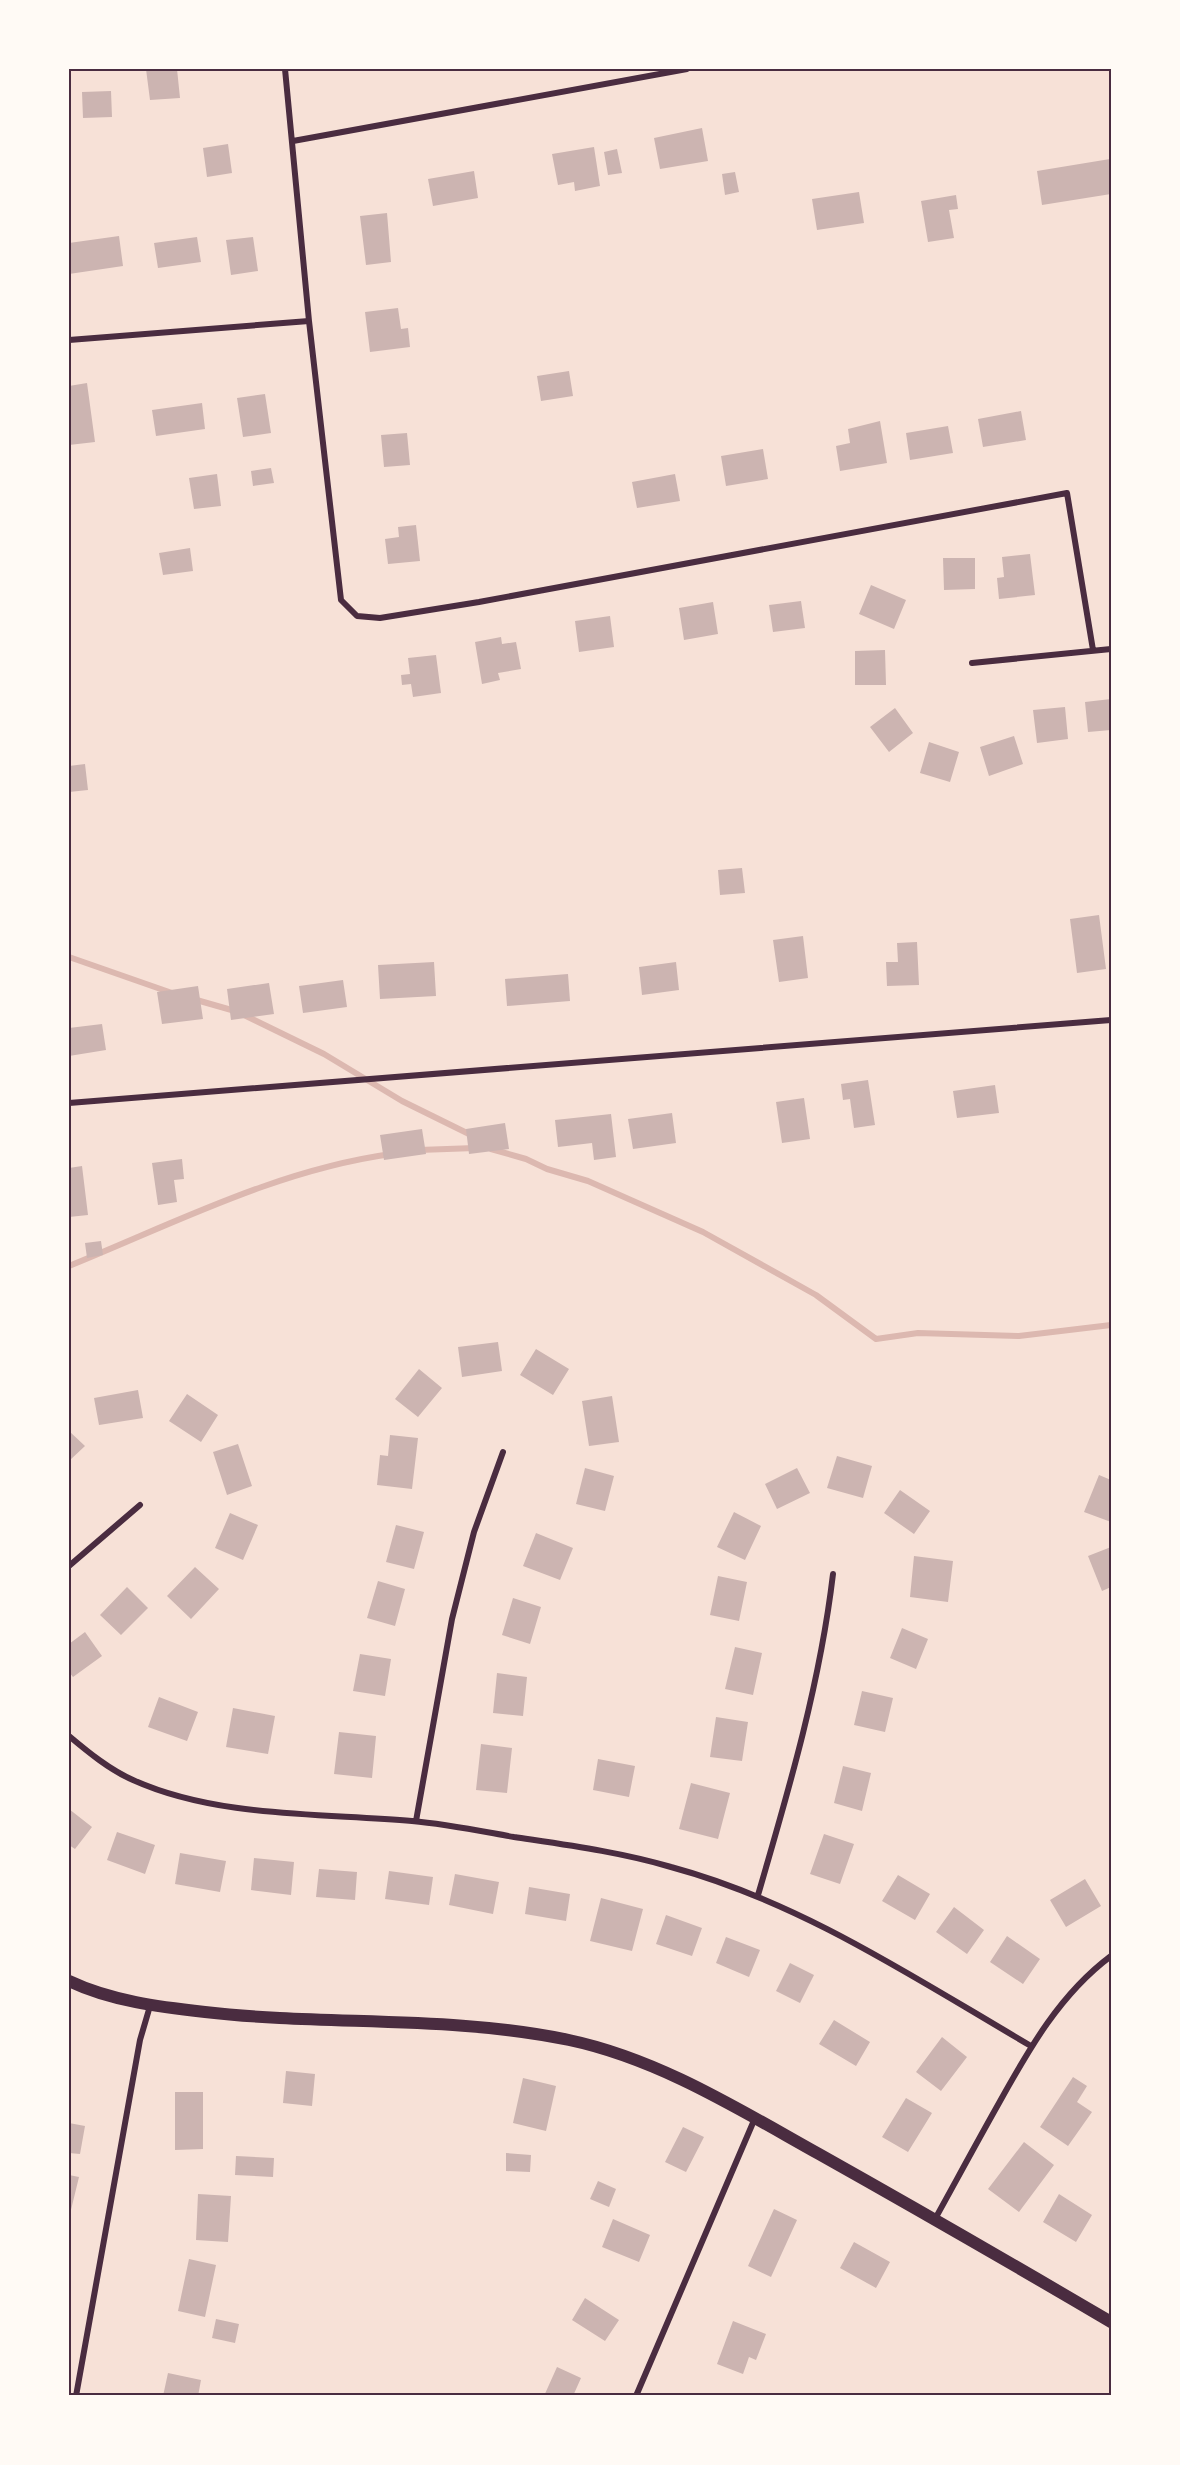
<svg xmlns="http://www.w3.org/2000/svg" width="1180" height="2465" viewBox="0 0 1180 2465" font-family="'Libre Baskerville',serif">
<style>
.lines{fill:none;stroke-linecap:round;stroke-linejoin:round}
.stream{stroke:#dcb8b0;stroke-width:6}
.building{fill:#ccb4b1}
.minor{stroke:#4a2c40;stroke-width:6}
.secondary{stroke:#4a2c40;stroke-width:12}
.neatline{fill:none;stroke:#4a2c40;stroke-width:2}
</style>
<rect width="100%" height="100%" fill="#f7e1d7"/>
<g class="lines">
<path class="stream" d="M 69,957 L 172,993
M 193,999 L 235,1011
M 244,1015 L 324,1054 L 402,1101 L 471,1135
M 491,1149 L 526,1159 L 547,1169 L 588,1181 L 703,1232 L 816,1295 L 876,1339 L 918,1333 L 1019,1336 L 1111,1325
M 419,1150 L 475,1148
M 69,1266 C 175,1223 277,1170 391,1154"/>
</g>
<path class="building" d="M 146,69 L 177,69 L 180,98 L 150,100 Z
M 111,91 L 112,117 L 83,118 L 82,92 Z
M 702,128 L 708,161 L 660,169 L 654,138 Z
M 228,144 L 232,173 L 207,177 L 203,148 Z
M 594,147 L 600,186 L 575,191 L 574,182 L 558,185 L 552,154 Z
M 617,149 L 622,173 L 608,175 L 604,152 Z
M 1110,159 L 1111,194 L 1042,205 L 1037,171 Z
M 474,171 L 478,198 L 433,206 L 428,179 Z
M 735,172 L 739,192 L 725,195 L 722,174 Z
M 859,192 L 864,223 L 817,230 L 812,199 Z
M 956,195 L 958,209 L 949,210 L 954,238 L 928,242 L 921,201 Z
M 387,213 L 391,262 L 366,265 L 360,216 Z
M 119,236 L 123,266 L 69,274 L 69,243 Z
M 197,237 L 201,262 L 158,268 L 154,243 Z
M 253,237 L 258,271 L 231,275 L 226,240 Z
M 398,308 L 401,329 L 408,328 L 410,347 L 370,352 L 365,312 Z
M 569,371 L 573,396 L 541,401 L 537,376 Z
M 87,383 L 95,442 L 69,445 L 69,386 Z
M 265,394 L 271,433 L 243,437 L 237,398 Z
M 202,403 L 205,429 L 156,436 L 152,410 Z
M 1021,411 L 1026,440 L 983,447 L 978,419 Z
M 880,421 L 887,463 L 840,471 L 836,446 L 850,443 L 848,429 Z
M 948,426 L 953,453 L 910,460 L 906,433 Z
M 407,433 L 410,465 L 384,467 L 381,435 Z
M 763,449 L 768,479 L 726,486 L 721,456 Z
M 271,468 L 274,483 L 253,486 L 251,471 Z
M 217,474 L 221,506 L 194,509 L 189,478 Z
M 675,474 L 680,501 L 637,508 L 632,482 Z
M 416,525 L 420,561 L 388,564 L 385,539 L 399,537 L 398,527 Z
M 190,548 L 193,571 L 163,575 L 159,553 Z
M 1030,554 L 1035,595 L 999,599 L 997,578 L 1004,577 L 1002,557 Z
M 943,558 L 975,558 L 975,589 L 944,590 Z
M 871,585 L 906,600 L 894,629 L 859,614 Z
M 801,601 L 805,628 L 773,632 L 769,605 Z
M 713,602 L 718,634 L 684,640 L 679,608 Z
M 610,616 L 614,647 L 579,652 L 575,621 Z
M 501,637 L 502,644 L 516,642 L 521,669 L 498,673 L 500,680 L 482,684 L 475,642 Z
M 885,650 L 886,685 L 855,685 L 855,651 Z
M 436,655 L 441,693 L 413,697 L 411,684 L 402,685 L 401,675 L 410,674 L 408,658 Z
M 1111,699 L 1111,730 L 1088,732 L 1085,702 Z
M 1065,707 L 1068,739 L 1037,743 L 1033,710 Z
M 895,708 L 913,733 L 889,752 L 870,727 Z
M 1014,736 L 1023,764 L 989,776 L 980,747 Z
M 929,742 L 959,752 L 950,782 L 920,773 Z
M 85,764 L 88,790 L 69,792 L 69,766 Z
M 742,868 L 745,893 L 720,895 L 718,870 Z
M 1099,915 L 1106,969 L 1077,973 L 1070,919 Z
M 803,936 L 808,978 L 779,982 L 773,940 Z
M 917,942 L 919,985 L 887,986 L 886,962 L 898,962 L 897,943 Z
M 434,962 L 436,996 L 380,999 L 378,965 Z
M 676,962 L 679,990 L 642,995 L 639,967 Z
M 568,974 L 570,1001 L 507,1006 L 505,979 Z
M 343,980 L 347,1007 L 303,1013 L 299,986 Z
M 269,983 L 274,1014 L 231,1020 L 227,989 Z
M 198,986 L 203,1019 L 162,1024 L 157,992 Z
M 102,1024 L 106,1050 L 69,1056 L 69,1028 Z
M 868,1080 L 875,1125 L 854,1128 L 850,1099 L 843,1100 L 841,1084 Z
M 995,1085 L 999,1113 L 957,1118 L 953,1091 Z
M 804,1098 L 810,1139 L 782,1143 L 776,1102 Z
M 672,1113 L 676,1143 L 633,1149 L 628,1119 Z
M 611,1114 L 616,1157 L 594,1160 L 592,1143 L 558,1147 L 555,1120 Z
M 505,1123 L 509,1149 L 469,1154 L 466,1129 Z
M 422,1129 L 426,1154 L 384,1160 L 380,1135 Z
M 182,1159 L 184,1179 L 174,1180 L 177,1202 L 158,1205 L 152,1163 Z
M 82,1166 L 88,1215 L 69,1217 L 69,1168 Z
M 101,1241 L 103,1255 L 87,1258 L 85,1243 Z
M 498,1342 L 502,1371 L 462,1377 L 458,1347 Z
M 536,1349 L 569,1369 L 553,1395 L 520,1375 Z
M 419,1369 L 442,1388 L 418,1417 L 395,1399 Z
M 138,1390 L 143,1418 L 99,1425 L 94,1398 Z
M 187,1394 L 218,1415 L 201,1442 L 169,1421 Z
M 612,1396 L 619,1442 L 589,1446 L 582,1401 Z
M 69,1431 L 85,1446 L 69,1461 Z
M 390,1435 L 418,1438 L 412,1489 L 377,1485 L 380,1455 L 388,1456 Z
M 238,1444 L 252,1486 L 227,1495 L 213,1452 Z
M 837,1456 L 872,1466 L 863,1498 L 827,1488 Z
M 585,1468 L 614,1476 L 605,1511 L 576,1504 Z
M 797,1468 L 810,1493 L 777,1509 L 765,1484 Z
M 1099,1475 L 1111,1480 L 1111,1522 L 1084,1512 Z
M 900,1490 L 930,1511 L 914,1534 L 884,1513 Z
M 734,1512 L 761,1526 L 745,1560 L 717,1547 Z
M 230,1513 L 258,1525 L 243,1560 L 215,1548 Z
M 396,1525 L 424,1532 L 414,1569 L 386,1562 Z
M 536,1533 L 573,1548 L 560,1580 L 523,1566 Z
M 1111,1547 L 1111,1587 L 1102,1591 L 1088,1556 Z
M 914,1556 L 953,1561 L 948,1602 L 910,1597 Z
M 195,1567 L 219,1589 L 191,1619 L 167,1596 Z
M 718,1576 L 747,1582 L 739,1621 L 710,1615 Z
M 378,1581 L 405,1589 L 395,1626 L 367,1618 Z
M 127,1587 L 148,1608 L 121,1635 L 100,1615 Z
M 513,1598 L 541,1607 L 530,1644 L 502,1635 Z
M 902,1628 L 928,1639 L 916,1669 L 890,1658 Z
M 85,1632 L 102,1656 L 73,1677 L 69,1672 L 69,1644 Z
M 735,1647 L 762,1653 L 753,1695 L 725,1689 Z
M 360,1654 L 391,1659 L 385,1696 L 353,1691 Z
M 497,1673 L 527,1677 L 523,1716 L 493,1713 Z
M 862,1691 L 893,1698 L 885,1732 L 854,1725 Z
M 159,1697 L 198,1712 L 187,1741 L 148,1727 Z
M 233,1708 L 275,1716 L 268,1754 L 226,1747 Z
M 716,1717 L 748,1722 L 742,1761 L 710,1757 Z
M 339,1732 L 376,1736 L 372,1778 L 334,1774 Z
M 481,1744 L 512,1748 L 507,1793 L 476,1790 Z
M 598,1759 L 635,1766 L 629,1797 L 593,1790 Z
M 843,1766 L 871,1773 L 862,1811 L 834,1803 Z
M 691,1783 L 730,1793 L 718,1839 L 679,1829 Z
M 69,1809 L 92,1827 L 75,1849 L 69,1845 Z
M 117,1832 L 155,1845 L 145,1874 L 107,1860 Z
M 824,1834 L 854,1844 L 840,1884 L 810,1874 Z
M 180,1853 L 226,1861 L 220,1892 L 175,1884 Z
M 254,1858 L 294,1862 L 291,1895 L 251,1890 Z
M 319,1869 L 357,1872 L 355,1900 L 316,1897 Z
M 389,1871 L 433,1877 L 429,1905 L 385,1899 Z
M 455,1874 L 499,1882 L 493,1914 L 449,1905 Z
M 898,1875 L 930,1894 L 915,1920 L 882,1901 Z
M 1085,1879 L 1101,1906 L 1066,1927 L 1050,1900 Z
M 529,1887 L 570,1894 L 566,1921 L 525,1914 Z
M 601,1898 L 643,1909 L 632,1951 L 590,1941 Z
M 954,1907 L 984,1930 L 967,1954 L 936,1932 Z
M 666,1915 L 702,1928 L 692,1956 L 656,1944 Z
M 1007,1936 L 1040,1959 L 1023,1984 L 990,1962 Z
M 726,1937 L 760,1950 L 749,1977 L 716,1963 Z
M 790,1963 L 814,1975 L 800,2003 L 776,1991 Z
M 834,2020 L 870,2042 L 856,2066 L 819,2044 Z
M 942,2037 L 967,2057 L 941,2091 L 916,2072 Z
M 286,2071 L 315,2074 L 312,2106 L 283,2103 Z
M 1073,2077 L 1087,2086 L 1077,2102 L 1092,2112 L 1068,2146 L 1040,2127 Z
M 523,2078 L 556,2086 L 546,2131 L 513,2123 Z
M 175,2092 L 203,2092 L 203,2149 L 175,2150 Z
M 906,2098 L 932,2113 L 908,2152 L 882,2137 Z
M 69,2123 L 85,2126 L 80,2154 L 69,2153 Z
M 683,2127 L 704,2137 L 686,2172 L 665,2162 Z
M 1024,2142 L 1054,2165 L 1019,2212 L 988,2189 Z
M 506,2153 L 531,2155 L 530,2172 L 506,2171 Z
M 236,2156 L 274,2158 L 273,2177 L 235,2175 Z
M 69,2175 L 79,2177 L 70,2214 L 69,2214 Z
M 598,2181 L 616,2189 L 609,2207 L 590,2199 Z
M 198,2194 L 231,2196 L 228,2242 L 196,2240 Z
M 1059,2194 L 1092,2215 L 1076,2242 L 1043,2222 Z
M 774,2209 L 797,2220 L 771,2277 L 748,2266 Z
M 613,2219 L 650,2235 L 639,2262 L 602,2247 Z
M 854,2242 L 890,2262 L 876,2288 L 840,2268 Z
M 189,2259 L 216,2265 L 205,2317 L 178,2311 Z
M 585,2298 L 619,2320 L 605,2341 L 572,2320 Z
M 216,2319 L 239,2324 L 235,2343 L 212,2338 Z
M 733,2321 L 766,2334 L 756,2360 L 749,2357 L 743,2374 L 717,2364 Z
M 557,2367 L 581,2378 L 573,2396 L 544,2396 Z
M 168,2373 L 201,2380 L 198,2396 L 163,2396 Z"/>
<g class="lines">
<path class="minor" d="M 285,69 L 309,321 L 341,600 L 357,616 L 380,618 L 479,602 L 1067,493 L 1093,650
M 293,141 L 687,69
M 69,340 L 309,321
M 972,663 L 1111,649
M 69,1103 L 1111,1020
M 69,1566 L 140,1505
M 69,1736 C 88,1752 110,1770 133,1780 C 217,1818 321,1813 412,1821 C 446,1824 480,1831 514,1837 C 567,1845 620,1852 671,1867 C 801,1902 916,1979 1031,2046
M 416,1821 L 452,1619 L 474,1532 L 503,1452
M 758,1895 C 789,1789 820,1684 833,1574
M 935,2219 C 956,2181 977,2142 999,2103 C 1029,2049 1060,1994 1111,1956
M 76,2396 L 140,2040 L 150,2006
M 636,2396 L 755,2118"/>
<path class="secondary" d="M 69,1981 C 111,2001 160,2007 205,2012 C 326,2026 450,2015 569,2040 C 659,2059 740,2110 819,2154 C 917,2209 1014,2265 1111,2322"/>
</g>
<rect width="1180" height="2465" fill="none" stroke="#fffaf5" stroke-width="141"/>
<rect x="70" y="70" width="1040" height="2324" class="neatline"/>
</svg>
